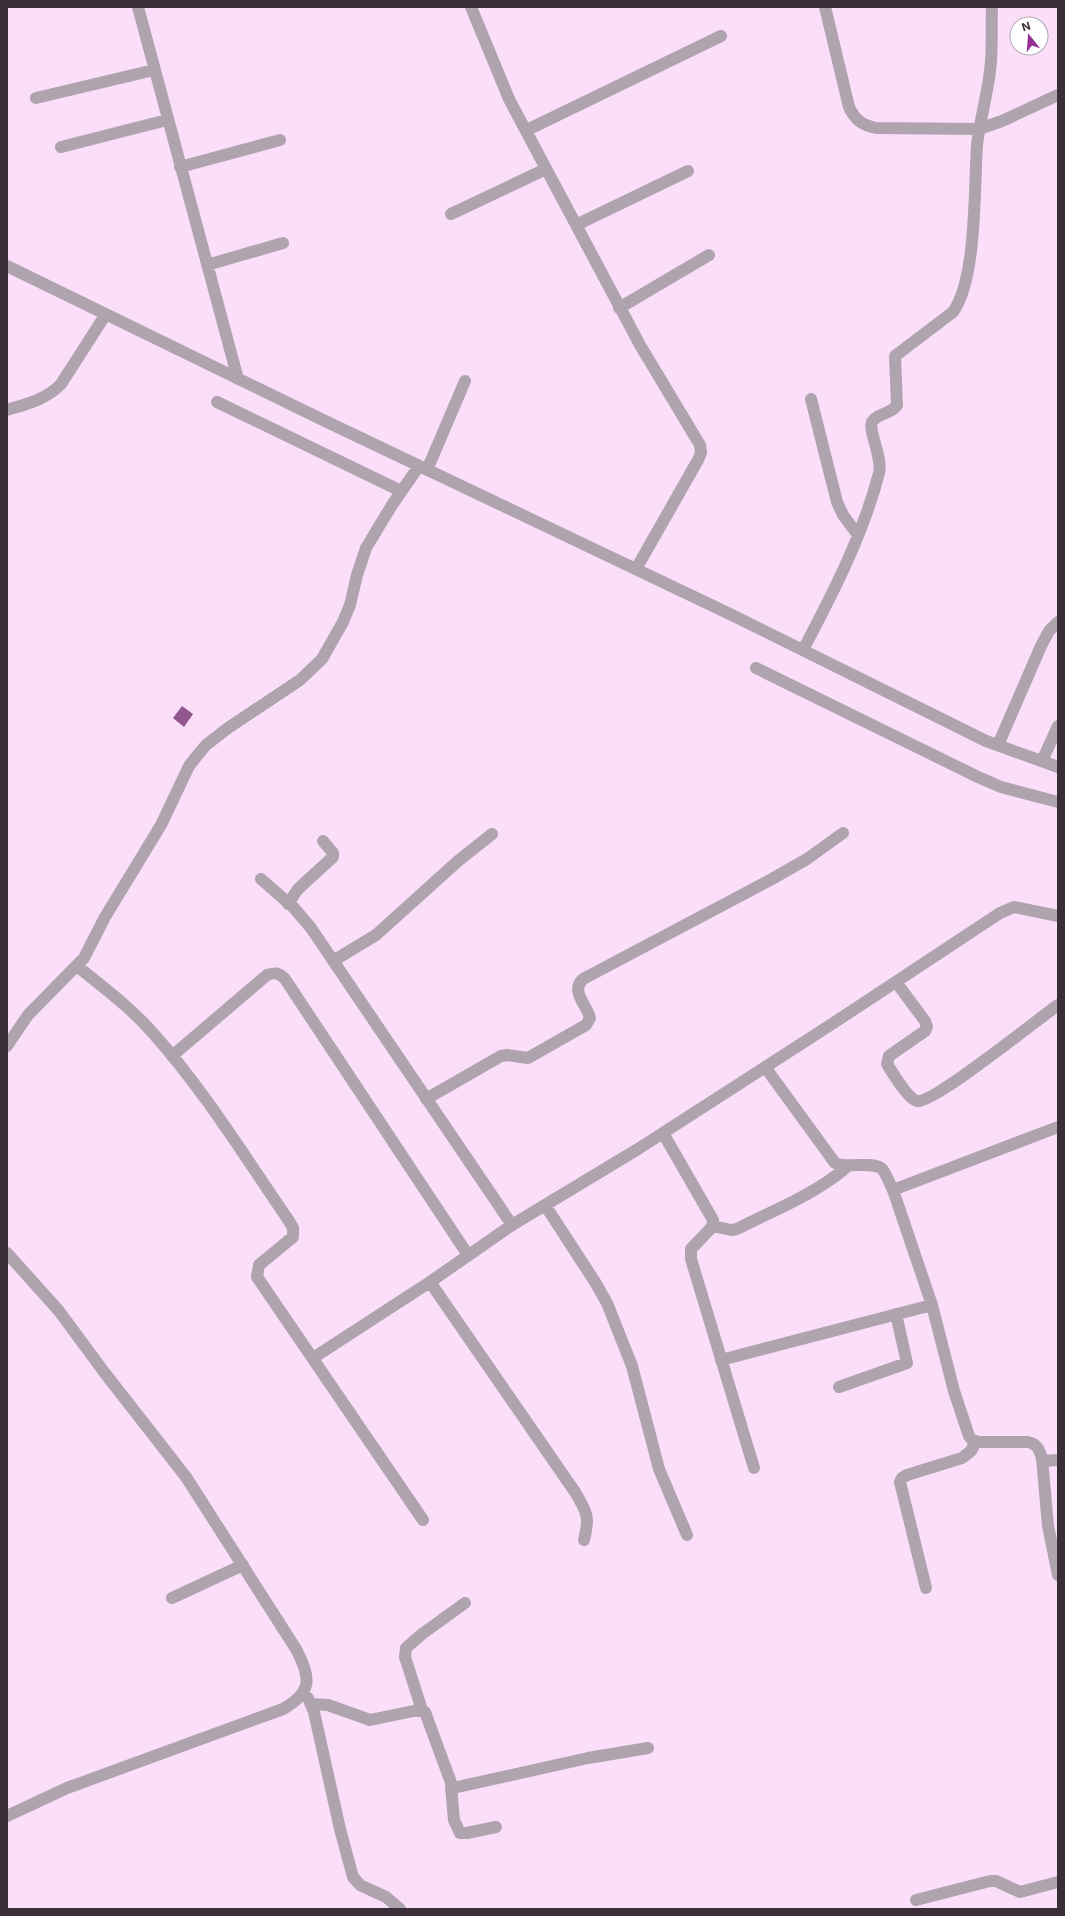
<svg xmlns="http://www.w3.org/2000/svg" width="1065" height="1916" viewBox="0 0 1065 1916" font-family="Inter,sans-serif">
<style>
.building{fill:#92578f}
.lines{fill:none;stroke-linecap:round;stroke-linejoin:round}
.minor{stroke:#afa3ae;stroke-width:12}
</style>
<rect width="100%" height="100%" fill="#fbdef9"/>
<path class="building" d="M 182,706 L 193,714 L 184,727 L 173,718 Z"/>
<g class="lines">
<path class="minor" d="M 138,7 L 238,379
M 471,7 L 509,99 L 640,345 L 700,445 L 701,453 L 698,460 L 636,569
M 825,7 L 849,107 C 855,120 862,125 876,128 L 979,129 L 1002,121 L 1058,95
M 36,98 L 154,70
M 527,130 L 721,36
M 61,147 L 167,120
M 180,167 L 280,140
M 451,214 L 546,169
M 576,225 L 688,171
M 207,265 L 283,243
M 7,266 L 323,420 L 734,616 L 986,741 L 1058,767
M 619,308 L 709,255
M 811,399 L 837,502 L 843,515 L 858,535
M 217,402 L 401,491
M 7,410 C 27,404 47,399 61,384 L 106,314
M 427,470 L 465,381
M 803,650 C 833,593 863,535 879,473 C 883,458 868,431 872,422 C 877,413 892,414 897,405 L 895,356 L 953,312 C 977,279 974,187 977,145 C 980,120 987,96 990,71 C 993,50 991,28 992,7
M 756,668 L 978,777 L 1001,787 L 1058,802
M 998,745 L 1041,646 L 1049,631 L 1058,622
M 1042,761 L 1058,726
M 261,879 L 294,908 L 311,928 L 512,1225
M 288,904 L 298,889 L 333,857 L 333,853 L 323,841
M 333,961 L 376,935 L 458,861 L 492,834
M 77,966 C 103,987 130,1007 152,1032 C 204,1090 245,1157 289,1221 L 293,1228 L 293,1237 L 259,1265 L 257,1277 L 423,1520
M 896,982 L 925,1021 L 927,1027 L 925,1031 L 889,1056 L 887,1064 C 892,1072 908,1099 917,1101 C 933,1104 1038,1019 1058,1005
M 7,1046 L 28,1015 L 84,958 L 105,917 L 161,825 L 189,766 L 196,757 L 206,745 L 228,728 L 300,680 L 322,659 L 343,622 L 350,605 L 357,575 L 366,548 L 392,505 L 419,466
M 172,1056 L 267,975 C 276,972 279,973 285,979 L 468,1255
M 765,1067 L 835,1163 C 847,1169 875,1160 883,1170 C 887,1176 890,1184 893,1190
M 426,1099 L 501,1056 L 507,1055 L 528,1058 L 586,1025 L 590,1018 C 587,1005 570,991 583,979 L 772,879 L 807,859 L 843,833
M 1058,1127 L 893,1190 L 932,1305 L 954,1391 L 969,1436 L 972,1440 L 979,1442 L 1028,1442 C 1037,1444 1039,1449 1042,1458 L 1048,1526 L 1058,1575
M 663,1133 L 713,1220 L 712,1227 L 691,1249 L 691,1259 L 754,1468
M 545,1205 L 595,1282 L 607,1303 L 632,1366 L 659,1469 L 687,1535
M 713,1226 L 731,1230 L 737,1229 C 774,1210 816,1194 848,1166
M 7,1253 L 59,1311 L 104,1372 L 186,1477 L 296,1649 C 311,1677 313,1692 283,1709 L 67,1788 L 7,1816
M 430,1282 L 575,1492 C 587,1512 590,1517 584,1540
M 313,1358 L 430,1282 L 512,1225 L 638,1149 L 835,1022 L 1000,913 L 1014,907 L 1058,916
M 721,1360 L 932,1305
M 839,1387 L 907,1363 L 896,1314
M 1042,1461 L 1058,1460
M 926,1588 L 900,1482 L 902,1478 L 907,1475 L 962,1458 L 971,1451 L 976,1441
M 172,1598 L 243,1565
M 308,1698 L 314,1712 L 340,1829 L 353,1877 L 360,1885 L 386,1897 L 400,1909
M 311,1704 L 328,1705 L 370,1720 L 418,1710 L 425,1712 L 453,1788 L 588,1758 L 648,1748
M 422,1710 L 405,1657 L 406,1648 L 422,1634 L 465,1603
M 451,1786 L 454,1820 L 460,1833 L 467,1833 L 496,1827
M 916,1900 L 990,1881 L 996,1881 L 1020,1892 L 1058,1882"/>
</g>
<rect width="1065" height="1916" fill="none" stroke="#3a2f39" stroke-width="16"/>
<g transform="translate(1029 36) rotate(343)"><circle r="19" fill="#ffffff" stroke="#b0acb0"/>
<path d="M0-3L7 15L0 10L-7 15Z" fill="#952f94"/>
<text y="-6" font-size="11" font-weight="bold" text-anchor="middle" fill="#3a2f39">N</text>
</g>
</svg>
